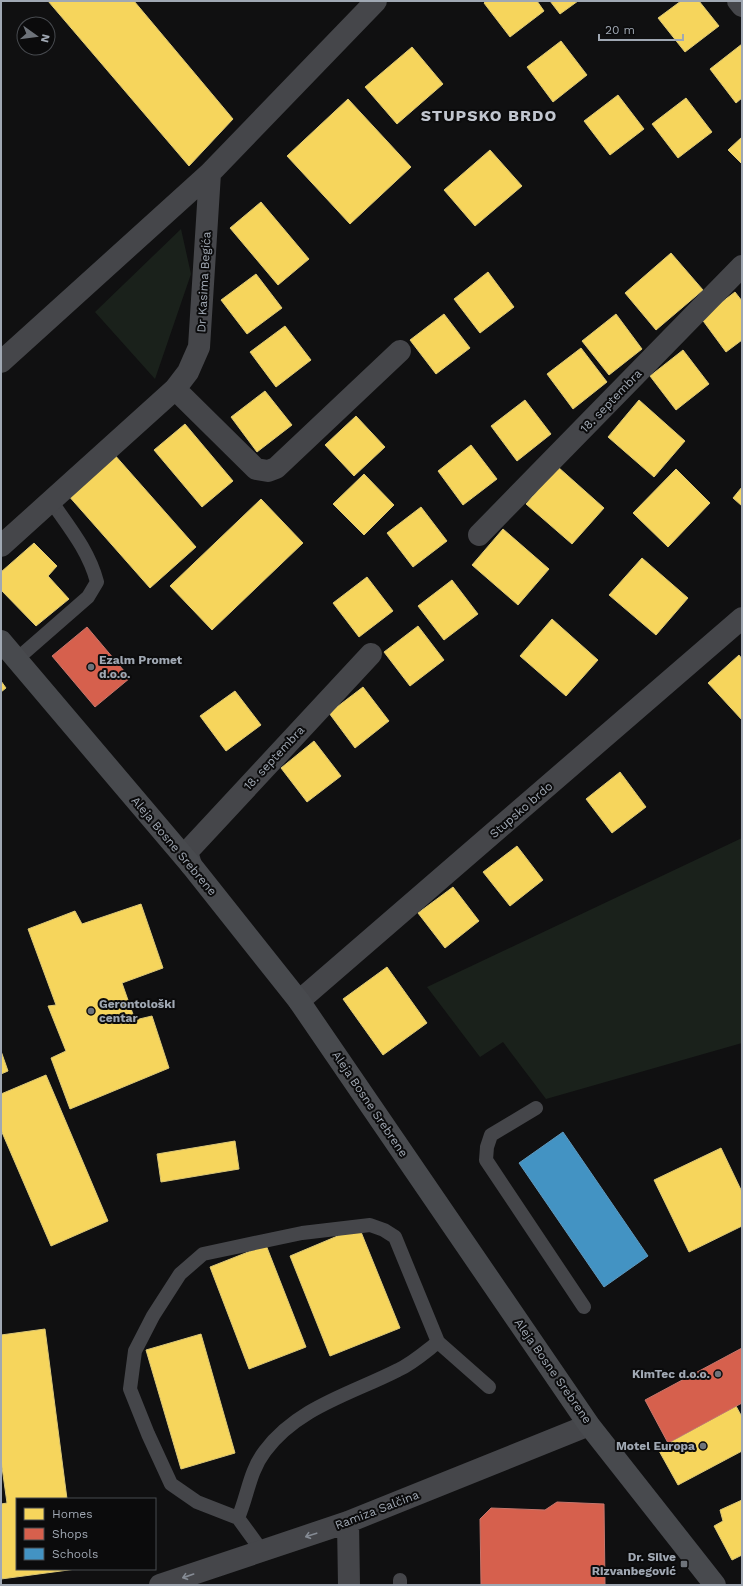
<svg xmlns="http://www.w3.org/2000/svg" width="743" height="1586" viewBox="0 0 743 1586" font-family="'Work Sans',sans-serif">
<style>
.green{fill:#1a211b}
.homes{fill:#f6d55c;stroke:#dcc876}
.shops{fill:#d6604d;stroke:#c6766c}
.schools{fill:#4393c3;stroke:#5f99be}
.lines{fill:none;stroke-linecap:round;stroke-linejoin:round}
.lane{stroke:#45464a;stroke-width:14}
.street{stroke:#45464a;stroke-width:22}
.secondary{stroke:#484a4e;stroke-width:22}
.oneway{stroke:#858b94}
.poi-dot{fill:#6e737a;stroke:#0b0b0c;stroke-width:1.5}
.labels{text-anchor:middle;stroke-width:4;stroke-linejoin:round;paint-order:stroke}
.street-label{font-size:12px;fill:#a0a8b3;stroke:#0b0b0c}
.poi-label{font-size:12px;font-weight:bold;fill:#a0a8b3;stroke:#0b0b0c;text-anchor:end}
.district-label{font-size:16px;font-weight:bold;letter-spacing:1px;fill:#c1c6cf;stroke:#0b0b0c}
</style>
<rect width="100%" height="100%" fill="#101011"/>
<path class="green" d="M 181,229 L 191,274 L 155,379 L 95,312 Z
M 742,838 L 742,1043 L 546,1099 L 503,1042 L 480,1057 L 427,987 Z"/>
<path class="homes" d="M 48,1 L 134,1 L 233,119 L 189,166 Z
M 486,1 L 537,1 L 544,11 L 510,37 L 484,3 Z
M 550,1 L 578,1 L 560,14 Z
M 681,1 L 699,1 L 719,26 L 685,52 L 658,18 Z
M 561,41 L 587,75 L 553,102 L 527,67 Z
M 742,44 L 742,98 L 736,103 L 710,69 Z
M 412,47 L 443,84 L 397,124 L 365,87 Z
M 618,95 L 644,129 L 610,155 L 584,121 Z
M 686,98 L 712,132 L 678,158 L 652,124 Z
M 348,99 L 411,167 L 350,224 L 287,156 Z
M 742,137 L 742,164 L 728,150 Z
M 490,150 L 522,186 L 475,226 L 444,190 Z
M 261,202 L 309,259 L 278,285 L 230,228 Z
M 671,253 L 703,290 L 656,330 L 625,293 Z
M 488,272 L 514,307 L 480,333 L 454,299 Z
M 256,274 L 282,308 L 247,334 L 221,300 Z
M 735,292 L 742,301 L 742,340 L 726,352 L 701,318 Z
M 444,314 L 470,348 L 436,374 L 410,340 Z
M 616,314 L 642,349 L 609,375 L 582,341 Z
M 285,326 L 311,360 L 276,387 L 250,352 Z
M 581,348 L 607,382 L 573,409 L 547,374 Z
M 683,350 L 709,384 L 676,410 L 650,376 Z
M 265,391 L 292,425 L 257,452 L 231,417 Z
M 525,400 L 551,434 L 517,461 L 491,426 Z
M 639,400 L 685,441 L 654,477 L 608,437 Z
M 356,416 L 385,447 L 354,476 L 325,445 Z
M 185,424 L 233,481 L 202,507 L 154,450 Z
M 471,445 L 497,479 L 463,505 L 438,471 Z
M 113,453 L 196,547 L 150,588 L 67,494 Z
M 558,467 L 604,508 L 572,544 L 526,504 Z
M 676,469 L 710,503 L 668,547 L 633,513 Z
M 364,474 L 394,505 L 364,535 L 333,504 Z
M 742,487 L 742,506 L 733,498 Z
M 261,499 L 303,543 L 212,630 L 170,586 Z
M 421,507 L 447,541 L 413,567 L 387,533 Z
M 503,529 L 549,569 L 518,605 L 472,565 Z
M 34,543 L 57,566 L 48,576 L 69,599 L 36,626 L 1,590 L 1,572 Z
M 642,558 L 688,598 L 656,635 L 609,595 Z
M 367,577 L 393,611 L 359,637 L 333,603 Z
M 452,580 L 478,614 L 444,640 L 418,606 Z
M 552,619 L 598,660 L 566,696 L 520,656 Z
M 418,626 L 444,660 L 410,686 L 384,652 Z
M 739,655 L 742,659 L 742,720 L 708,683 Z
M 1,681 L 6,688 L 1,692 Z
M 363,687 L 389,721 L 355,748 L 329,713 Z
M 235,691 L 261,725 L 226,751 L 200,716 Z
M 314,741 L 341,776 L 307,802 L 281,768 Z
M 620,772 L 646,807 L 612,833 L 586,799 Z
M 517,846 L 543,880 L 510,906 L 483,872 Z
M 453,887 L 479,921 L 445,948 L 418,913 Z
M 141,904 L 163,968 L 122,983 L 135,1020 L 152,1016 L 169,1068 L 70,1109 L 51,1058 L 66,1051 L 48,1006 L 56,1005 L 28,929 L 75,911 L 82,924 Z
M 387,967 L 427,1023 L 383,1055 L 343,999 Z
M 1,1051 L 8,1071 L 1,1074 Z
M 46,1075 L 108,1221 L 51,1246 L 1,1130 L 1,1094 Z
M 235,1141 L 239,1169 L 161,1182 L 157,1154 Z
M 721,1148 L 742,1192 L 742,1226 L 689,1252 L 654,1180 Z
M 359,1227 L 400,1328 L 330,1356 L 290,1256 Z
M 266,1245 L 306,1347 L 249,1369 L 210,1267 Z
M 45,1329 L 67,1499 L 17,1499 L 17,1569 L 76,1569 L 1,1579 L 1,1504 L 7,1503 L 1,1460 L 1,1335 Z
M 201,1334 L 235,1453 L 181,1469 L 146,1350 Z
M 736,1406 L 742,1417 L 742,1451 L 678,1485 L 658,1449 Z
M 742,1500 L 742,1555 L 732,1560 L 714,1526 L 723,1521 L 720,1510 Z"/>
<path class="shops" d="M 87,627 L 130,678 L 95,707 L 52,656 Z
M 742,1348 L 742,1403 L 668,1443 L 645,1400 Z
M 557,1502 L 604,1504 L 605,1585 L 481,1585 L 480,1519 L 491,1508 L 545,1510 Z"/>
<path class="schools" d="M 563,1132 L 648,1256 L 604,1287 L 519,1163 Z"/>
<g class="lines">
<path class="lane" d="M 17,659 L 88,597 L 97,582 C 89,551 69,527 51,501
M 536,1108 L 491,1135 L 487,1147 L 486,1160 L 584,1307
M 438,1342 L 489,1387
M 238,1518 C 248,1495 249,1472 265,1451 C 298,1407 351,1394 398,1370 C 413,1363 425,1352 438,1342 L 395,1237 L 384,1230 L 370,1225 L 302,1233 L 203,1254 L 180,1274 L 153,1316 L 135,1351 L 130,1389 L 148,1434 L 171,1484 L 197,1502 L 238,1518 L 262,1551
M 400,1580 L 400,1585"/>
<path class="street" d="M 738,1 L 742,6
M 1,362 L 210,173
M 175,389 L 256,469 L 268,471 L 276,468 L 400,351
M 479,535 L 742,266
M 1,546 L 175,389 L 188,372 L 199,347 L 210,173 L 376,1
M 191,865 L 187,852 L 371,654
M 299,1001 L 742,618
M 348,1522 L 349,1585
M 160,1585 L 348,1522 L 589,1425"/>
<path class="secondary" d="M 1,641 L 191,865 L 299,1001 L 589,1425 L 715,1585"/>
</g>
<defs><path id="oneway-shaft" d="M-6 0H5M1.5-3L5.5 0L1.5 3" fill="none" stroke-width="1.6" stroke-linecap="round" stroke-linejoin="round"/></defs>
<g class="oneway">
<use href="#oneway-shaft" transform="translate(311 1535) rotate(162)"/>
<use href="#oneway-shaft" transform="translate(188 1576) rotate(161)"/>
</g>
<g class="poi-dot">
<circle cx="91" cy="667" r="4"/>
<circle cx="91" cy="1011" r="4"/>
<circle cx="718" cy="1374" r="4"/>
<circle cx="703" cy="1446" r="4"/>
<rect x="680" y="1560" width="8" height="8" rx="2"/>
</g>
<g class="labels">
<g class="street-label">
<text transform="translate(204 282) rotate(-87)" y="4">Dr Kasima Begića</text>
<text transform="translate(611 401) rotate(-46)" y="4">18. septembra</text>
<text transform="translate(274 758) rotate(-47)" y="4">18. septembra</text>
<text transform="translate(521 810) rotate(-41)" y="4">Stupsko brdo</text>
<text transform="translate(174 846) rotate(50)" y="4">Aleja Bosne Srebrene</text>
<text transform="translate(370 1104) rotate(56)" y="4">Aleja Bosne Srebrene</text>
<text transform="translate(553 1371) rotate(55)" y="4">Aleja Bosne Srebrene</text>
<text transform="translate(377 1510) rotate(-21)" y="4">Ramiza Salčina</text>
</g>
<g class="poi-label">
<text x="99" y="664" text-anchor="start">Ezalm Promet<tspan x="99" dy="14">d.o.o.</tspan></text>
<text x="99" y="1008" text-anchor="start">Gerontološki<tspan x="99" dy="14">centar</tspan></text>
<text x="710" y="1378">KimTec d.o.o.</text>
<text x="695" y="1450">Motel Europa</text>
<text x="676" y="1561">Dr. Silve<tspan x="676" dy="14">Rizvanbegović</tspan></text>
</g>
<g class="district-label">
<text x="489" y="121">STUPSKO BRDO</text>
</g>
</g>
<rect width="743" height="1586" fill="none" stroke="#a0a8b3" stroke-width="4"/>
<rect x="16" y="1498" width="140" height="72" fill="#0b0b0c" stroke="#474a4f"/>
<rect x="24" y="1508" width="20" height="12" fill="#f6d55c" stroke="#474a4f"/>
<text x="52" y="1518" font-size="12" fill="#a0a8b3">Homes</text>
<rect x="24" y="1528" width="20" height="12" fill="#d6604d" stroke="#474a4f"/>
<text x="52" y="1538" font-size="12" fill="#a0a8b3">Shops</text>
<rect x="24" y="1548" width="20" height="12" fill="#4393c3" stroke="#474a4f"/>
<text x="52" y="1558" font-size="12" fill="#a0a8b3">Schools</text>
<g transform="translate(36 36) rotate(104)"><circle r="19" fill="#0b0b0c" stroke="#474a4f"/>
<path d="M0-3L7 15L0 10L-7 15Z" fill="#6e737a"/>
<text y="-6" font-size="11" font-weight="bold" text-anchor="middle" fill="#a0a8b3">N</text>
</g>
<path d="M599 34v6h84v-6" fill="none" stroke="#a0a8b3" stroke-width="2"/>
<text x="605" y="34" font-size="12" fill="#a0a8b3" stroke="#0b0b0c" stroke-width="3" paint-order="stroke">20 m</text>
</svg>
